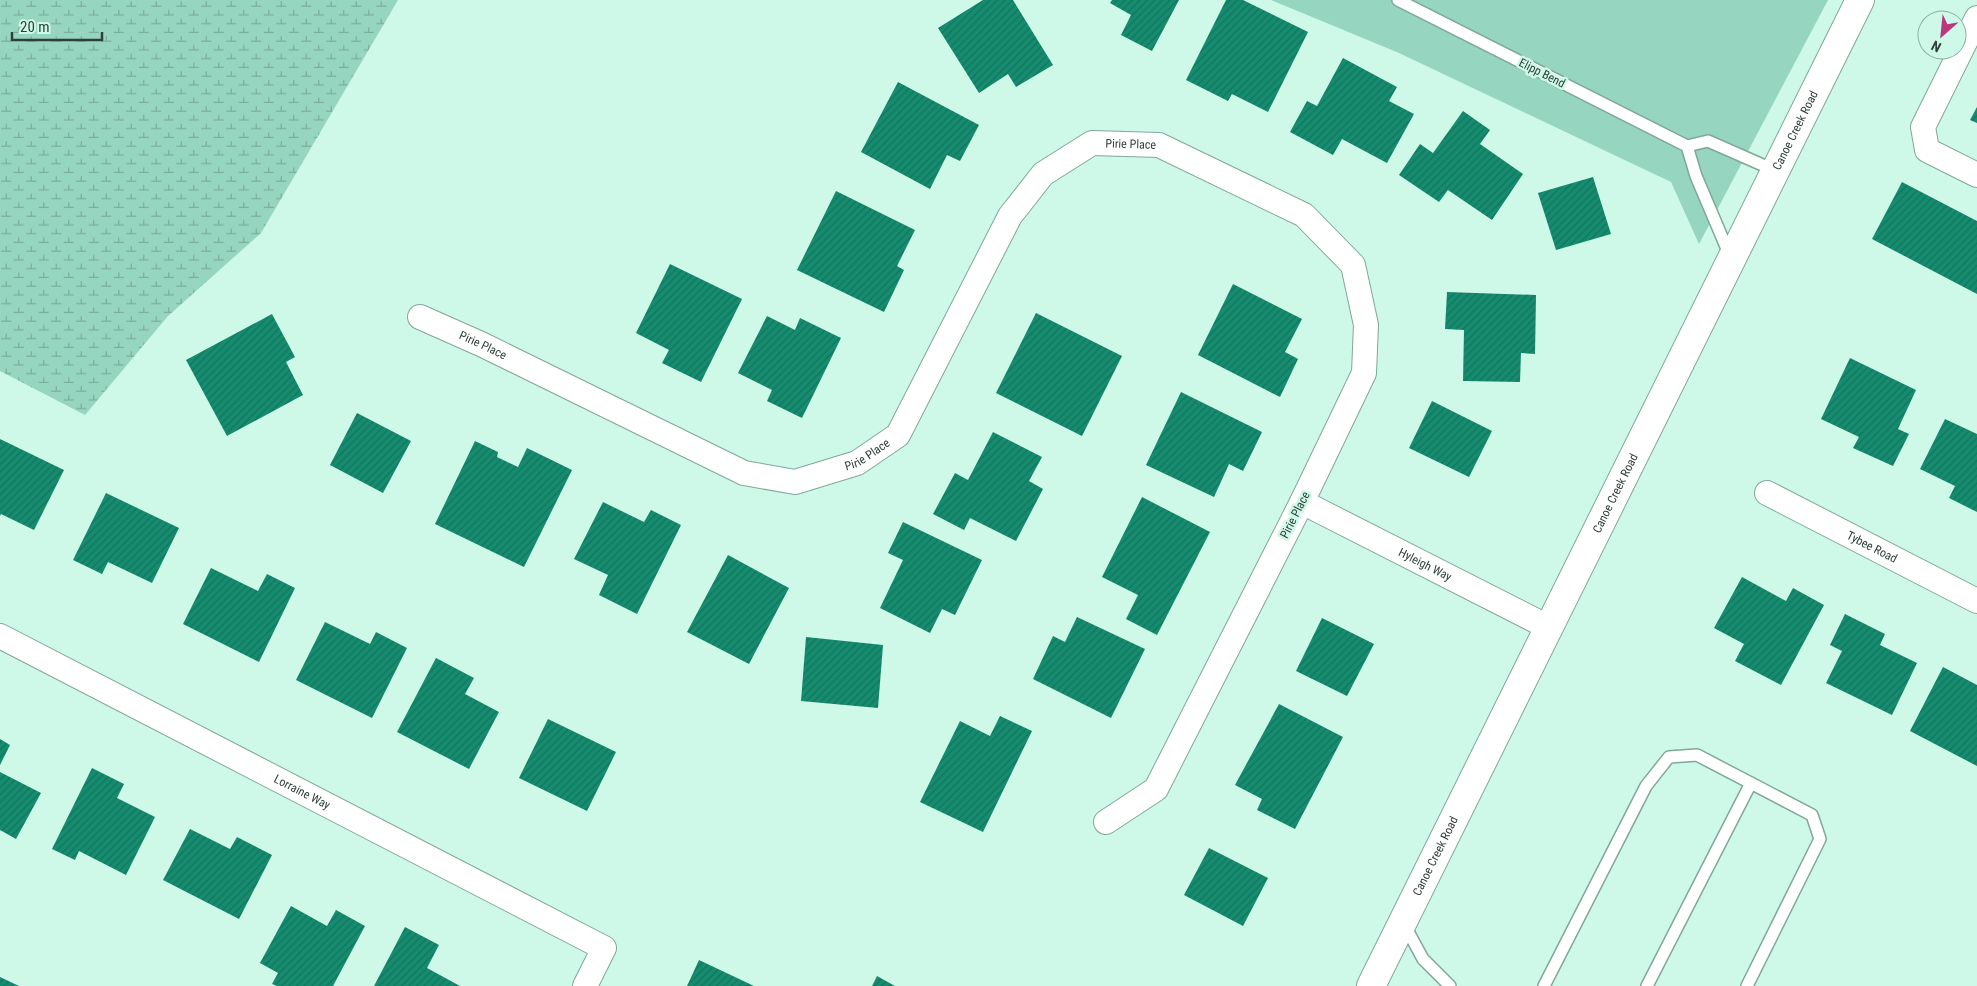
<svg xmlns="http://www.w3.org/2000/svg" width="1977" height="986" viewBox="0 0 1977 986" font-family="'Roboto Condensed',sans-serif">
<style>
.green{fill:#96d5bf}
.wetland{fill:url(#wetland-marsh)}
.building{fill:url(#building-hatch)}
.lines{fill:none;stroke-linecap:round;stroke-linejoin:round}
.service-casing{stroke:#80a899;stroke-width:14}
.minor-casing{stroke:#80a899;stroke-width:26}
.secondary-casing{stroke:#80a899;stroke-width:30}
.service{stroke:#fff;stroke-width:11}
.minor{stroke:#fff;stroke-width:24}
.secondary{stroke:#fff;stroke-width:28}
.labels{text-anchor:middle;stroke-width:5;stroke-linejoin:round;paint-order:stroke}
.street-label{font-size:12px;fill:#2f3f39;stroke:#cef8e8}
</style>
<defs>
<pattern id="wetland-marsh" width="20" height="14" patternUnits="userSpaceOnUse" patternTransform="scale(1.25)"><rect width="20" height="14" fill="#96d5bf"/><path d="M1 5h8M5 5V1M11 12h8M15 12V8" fill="none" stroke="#7bae9c"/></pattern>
<pattern id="building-hatch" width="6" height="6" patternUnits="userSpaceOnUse" patternTransform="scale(1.25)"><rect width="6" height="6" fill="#158c6f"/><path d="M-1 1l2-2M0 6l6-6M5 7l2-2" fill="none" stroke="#14745c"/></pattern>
</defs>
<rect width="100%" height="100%" fill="#cef8e8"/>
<path class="green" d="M 1271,0 L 1828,0 L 1699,244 L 1671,182 L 1399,53 Z"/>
<path class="wetland" d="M 0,0 L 398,0 L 261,233 L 168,316 L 85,415 L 0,371 Z"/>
<path class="building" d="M 983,0 L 1013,0 L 1053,65 L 1016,87 L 1008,74 L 979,93 L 938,28 Z
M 1112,0 L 1179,0 L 1152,51 L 1121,35 L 1131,15 L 1110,3 Z
M 1226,0 L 1243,0 L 1308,32 L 1268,112 L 1232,94 L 1228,101 L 1186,80 Z
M 1343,58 L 1397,87 L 1389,101 L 1414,114 L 1387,163 L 1342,139 L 1333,155 L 1290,132 L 1307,101 L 1317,106 Z
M 898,82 L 979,125 L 960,161 L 947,155 L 930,189 L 861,152 Z
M 1977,107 L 1977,123 L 1970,120 Z
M 1463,111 L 1490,130 L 1480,144 L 1523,174 L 1492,220 L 1448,190 L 1439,202 L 1399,175 L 1420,144 L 1433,153 Z
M 1593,177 L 1611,234 L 1556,250 L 1538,193 Z
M 1902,182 L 1977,221 L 1977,294 L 1872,239 Z
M 836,191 L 915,230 L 897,266 L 904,270 L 884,312 L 797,270 Z
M 670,264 L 742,299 L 701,382 L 662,363 L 669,350 L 636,333 Z
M 1233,284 L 1302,319 L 1285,352 L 1298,359 L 1280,397 L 1198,355 Z
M 1447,292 L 1536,295 L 1535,354 L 1521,353 L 1520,382 L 1463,381 L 1464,330 L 1445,329 Z
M 1036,313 L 1122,356 L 1082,436 L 996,393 Z
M 272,314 L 295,357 L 286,362 L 303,395 L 227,436 L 186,360 Z
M 767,316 L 795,330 L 800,318 L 841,338 L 802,418 L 767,401 L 772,390 L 738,373 Z
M 1850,358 L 1916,390 L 1898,429 L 1909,434 L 1893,466 L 1853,448 L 1859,437 L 1821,419 Z
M 1181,392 L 1262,432 L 1243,471 L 1229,464 L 1214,497 L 1146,465 Z
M 1432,401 L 1492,431 L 1469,477 L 1409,448 Z
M 357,413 L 411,441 L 383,493 L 330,465 Z
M 1945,419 L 1977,434 L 1977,512 L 1949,498 L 1955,486 L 1920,469 Z
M 993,432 L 1042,457 L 1029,481 L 1043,489 L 1016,541 L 970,518 L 964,530 L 933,514 L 955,473 L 968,480 Z
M 0,439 L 64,470 L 34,530 L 1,514 L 0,516 Z
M 475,441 L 498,452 L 497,457 L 518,467 L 527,448 L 572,470 L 524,567 L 435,524 Z
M 106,493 L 179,528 L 152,583 L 108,562 L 102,574 L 73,560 Z
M 1142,497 L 1210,532 L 1157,635 L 1126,619 L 1138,595 L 1102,577 Z
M 603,502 L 644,522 L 651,510 L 681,525 L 637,614 L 599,595 L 608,575 L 574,559 Z
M 903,522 L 982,560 L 955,615 L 942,609 L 930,633 L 880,608 L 903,560 L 888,553 Z
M 728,555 L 789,588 L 749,664 L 687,632 Z
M 211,568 L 258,591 L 267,574 L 295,588 L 259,662 L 183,624 Z
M 1742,577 L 1786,601 L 1793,588 L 1824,605 L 1781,685 L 1735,661 L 1744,644 L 1714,628 Z
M 1845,614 L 1885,634 L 1880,645 L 1917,663 L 1892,715 L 1826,683 L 1842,651 L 1830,645 Z
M 1077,617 L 1145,649 L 1111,718 L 1033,679 L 1053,636 L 1065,642 Z
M 1322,618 L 1374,644 L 1347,696 L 1296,671 Z
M 325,622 L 370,644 L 376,632 L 407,648 L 372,718 L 296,680 Z
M 806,637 L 883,645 L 878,708 L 801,701 Z
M 436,658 L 474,678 L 465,694 L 499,712 L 469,769 L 397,732 Z
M 1943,667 L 1977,685 L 1977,766 L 1910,731 Z
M 1279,704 L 1343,737 L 1295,829 L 1257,810 L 1262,799 L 1235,785 Z
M 1000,716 L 1032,731 L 983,832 L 920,802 L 960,721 L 990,736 Z
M 548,719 L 616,752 L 587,811 L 519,778 Z
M 0,739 L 10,745 L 0,765 Z
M 92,768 L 124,784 L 117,798 L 155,817 L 126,875 L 79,851 L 75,860 L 52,849 Z
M 0,772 L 41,793 L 16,839 L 0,830 Z
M 190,829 L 230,849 L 237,837 L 272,855 L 239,919 L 163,880 Z
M 1209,848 L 1268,878 L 1243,926 L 1184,895 Z
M 291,906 L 327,926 L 336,910 L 365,926 L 333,986 L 277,986 L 272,984 L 278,973 L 260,963 Z
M 405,927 L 439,945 L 427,968 L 460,986 L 374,986 Z
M 699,960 L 754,986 L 687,986 Z
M 877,976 L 895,986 L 872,986 Z
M 0,977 L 19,986 L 0,986 Z"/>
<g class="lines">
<defs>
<path id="service" d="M 1398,0 L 1687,146 L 1708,141 L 1774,170
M 1687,146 L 1696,176 L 1730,256
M 1404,924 L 1423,959 L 1450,986
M 1544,986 L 1646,786 L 1669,757 L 1697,755 L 1812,815 L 1820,839 L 1747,986
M 1647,986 L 1751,783"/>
<g id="minor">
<path d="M 1977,18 L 1923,127 L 1927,150 L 1977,175"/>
<path id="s1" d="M 420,317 L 481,344 L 744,473 L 795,482 L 857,463 L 898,435 L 1010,216 L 1043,174 L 1092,143 L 1159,145 L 1304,215 L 1353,265 L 1366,325 L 1364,373 L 1302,502 L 1156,789 L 1106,822"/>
<path id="s2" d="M 1767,493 L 1977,601"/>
<path id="s3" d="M 1302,502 L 1548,627"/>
<path id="s4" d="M 0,636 L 604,948 L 585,986"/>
</g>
<g id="secondary">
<path id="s5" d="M 1371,986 L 1860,0"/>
</g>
</defs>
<use href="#service" class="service-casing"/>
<use href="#minor" class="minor-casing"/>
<use href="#secondary" class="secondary-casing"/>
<use href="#service" class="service"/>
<use href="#minor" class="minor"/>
<use href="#secondary" class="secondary"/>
</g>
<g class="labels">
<g class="street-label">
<text transform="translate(1542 73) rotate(27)" y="4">Elipp Bend</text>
<text dy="4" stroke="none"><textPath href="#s5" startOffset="955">Canoe Creek Road</textPath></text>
<text dy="4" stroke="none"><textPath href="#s1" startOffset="922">Pirie Place</textPath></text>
<text dy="4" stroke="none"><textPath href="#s1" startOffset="69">Pirie Place</textPath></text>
<text dy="4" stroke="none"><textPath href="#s1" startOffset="489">Pirie Place</textPath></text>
<text dy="4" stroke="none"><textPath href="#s5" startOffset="550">Canoe Creek Road</textPath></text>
<text transform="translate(1295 515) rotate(-63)" y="4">Pirie Place</text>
<text dy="4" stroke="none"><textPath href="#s2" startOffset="118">Tybee Road</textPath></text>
<text dy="4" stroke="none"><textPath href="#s3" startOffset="138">Hyleigh Way</textPath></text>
<text dy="4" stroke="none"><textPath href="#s4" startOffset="340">Lorraine Way</textPath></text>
<text dy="4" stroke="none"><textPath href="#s5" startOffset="145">Canoe Creek Road</textPath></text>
</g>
</g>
<g transform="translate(1942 35) rotate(207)"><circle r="24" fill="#cef8e8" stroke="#8eaea2"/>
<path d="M0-4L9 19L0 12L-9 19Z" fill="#b9377f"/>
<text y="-8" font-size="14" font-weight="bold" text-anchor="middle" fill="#2f3f39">N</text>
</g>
<path d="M12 32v8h90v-8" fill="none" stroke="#2f3f39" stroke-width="2.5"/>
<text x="20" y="32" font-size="15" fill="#2f3f39" stroke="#cef8e8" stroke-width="4" paint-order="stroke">20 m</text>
</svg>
